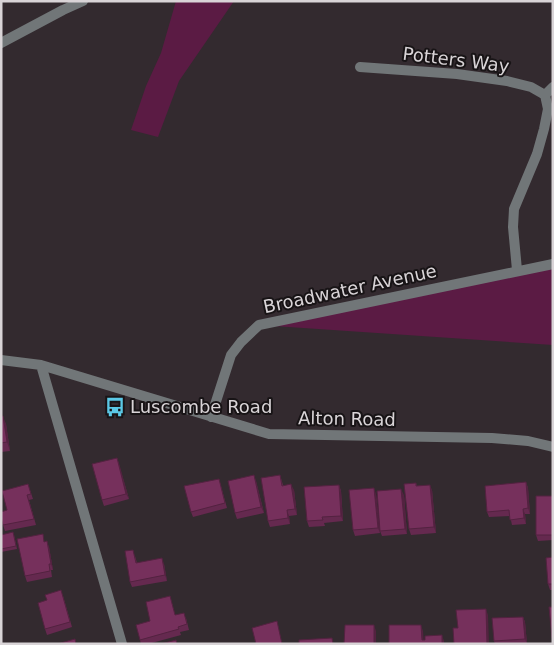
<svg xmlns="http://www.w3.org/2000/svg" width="554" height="645" viewBox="0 0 554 645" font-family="'DejaVu Sans',sans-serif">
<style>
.green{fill:#5b1b44}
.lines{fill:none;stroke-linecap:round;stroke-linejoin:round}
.minor{stroke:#717678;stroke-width:10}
.wall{fill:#65294f}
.shaded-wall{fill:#532240}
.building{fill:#76305c;stroke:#532240}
.labels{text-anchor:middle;stroke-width:4;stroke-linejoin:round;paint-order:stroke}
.street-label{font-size:18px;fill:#d9d4d7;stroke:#181416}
.poi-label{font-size:18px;fill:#d9d4d7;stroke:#181416;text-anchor:start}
</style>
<rect width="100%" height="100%" fill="#332a2f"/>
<path class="green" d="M 176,1 L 234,1 L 179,81 L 158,137 L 131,130 L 146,86 L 161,53 Z
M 553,264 L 553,345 L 259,325 Z"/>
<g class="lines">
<path class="minor" d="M 1,43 L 63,10 L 83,1
M 360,67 L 457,74 L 507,81 L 531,87 L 545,95
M 517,270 L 513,227 L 514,209 L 537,154 L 544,129 L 548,109 L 545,95 L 553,87
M 1,360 L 41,365 L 269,434 L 492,438 L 528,441 L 553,447
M 41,365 L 122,644
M 211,417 L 231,355 L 241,342 L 259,325 L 553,264"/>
</g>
<path class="wall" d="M 1,416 L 6,424 L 10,451 L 1,452 Z
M 117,458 L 129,499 L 104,506 L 102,500 Z
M 280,475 L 283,485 L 294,490 L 297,515 L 289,516 L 290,524 L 270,527 L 268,521 Z
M 219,479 L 227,508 L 193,517 L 191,512 Z
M 256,481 L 264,513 L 237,519 L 235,513 Z
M 526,482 L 528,488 L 530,514 L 525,514 L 526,524 L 512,525 L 510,516 L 489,517 L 487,512 Z
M 416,483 L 417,486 L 432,490 L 436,533 L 411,535 L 409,529 Z
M 28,484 L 33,499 L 29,500 L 36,525 L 5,531 L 3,525 L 7,510 Z
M 339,485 L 341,491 L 343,521 L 324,523 L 325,526 L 309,527 L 307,521 Z
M 376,494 L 380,533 L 355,536 L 353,530 Z
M 404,495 L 407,534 L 382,536 L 380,531 Z
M 553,496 L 553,540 L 538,541 L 536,535 Z
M 1,535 L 14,535 L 17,549 L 1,552 Z
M 45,541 L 49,547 L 53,570 L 51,570 L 52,577 L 27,582 L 25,576 Z
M 135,556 L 137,563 L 164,564 L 167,581 L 132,587 L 130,582 Z
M 553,557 L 553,590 L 550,590 L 548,584 Z
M 63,596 L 72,627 L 47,635 L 45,629 Z
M 170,596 L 175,615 L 186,618 L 189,630 L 180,632 L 181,635 L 148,644 L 141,644 L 140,640 L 150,621 Z
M 523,617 L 525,622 L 527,644 L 495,644 L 494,641 Z"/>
<path class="shaded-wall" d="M 3,416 L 6,424 L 10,451 L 7,442 Z
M 117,458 L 119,463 L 129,499 L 126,494 Z
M 254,475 L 256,481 L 264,513 L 261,507 Z
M 526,482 L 528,488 L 530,514 L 528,508 Z
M 291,484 L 294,490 L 297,515 L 295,509 Z
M 339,485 L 341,491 L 343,521 L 341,516 Z
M 430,485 L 432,490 L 436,533 L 434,527 Z
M 374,488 L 376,494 L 380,533 L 378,528 Z
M 401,489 L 404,495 L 407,534 L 405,529 Z
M 523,509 L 525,514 L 526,524 L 524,518 Z
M 287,510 L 289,516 L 290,524 L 288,518 Z
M 47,541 L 49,547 L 53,570 L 51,564 Z
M 162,558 L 164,564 L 167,581 L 165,575 Z
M 486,609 L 488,615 L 489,644 L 487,644 Z
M 523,617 L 525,622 L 527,644 L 525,639 Z
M 374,625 L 376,631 L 376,644 L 374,644 Z
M 421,625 L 423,631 L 424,644 L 422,640 Z
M 442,635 L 444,641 L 444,644 L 442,644 Z"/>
<path class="building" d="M 1,416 L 3,416 L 7,442 L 1,443 Z
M 117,458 L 126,494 L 102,500 L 92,464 Z
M 254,475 L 261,507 L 235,513 L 228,481 Z
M 280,475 L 282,486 L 291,484 L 295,509 L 287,510 L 288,518 L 268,521 L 261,478 Z
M 219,479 L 225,503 L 191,512 L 184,486 Z
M 526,482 L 528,508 L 523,509 L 524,518 L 510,520 L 509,510 L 487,512 L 485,486 Z
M 416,483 L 416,486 L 430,485 L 434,527 L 409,529 L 404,484 Z
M 28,484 L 31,494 L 27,495 L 34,519 L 3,525 L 1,517 L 1,512 L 7,510 L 2,491 Z
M 339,485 L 341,516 L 322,517 L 323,520 L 307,521 L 304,487 Z
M 374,488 L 378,528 L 353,530 L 349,490 Z
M 401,489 L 405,529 L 380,531 L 377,491 Z
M 536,496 L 553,496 L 553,535 L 536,535 Z
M 13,532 L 16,546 L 1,549 L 1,535 Z
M 43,534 L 44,542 L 47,541 L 51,564 L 49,564 L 50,571 L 25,576 L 17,539 Z
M 133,550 L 136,563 L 162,558 L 165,575 L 130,582 L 125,551 Z
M 553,557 L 553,584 L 548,584 L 546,558 Z
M 61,590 L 70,622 L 45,629 L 38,603 L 47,600 L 45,595 Z
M 170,596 L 175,615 L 184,613 L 187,624 L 178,627 L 179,629 L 140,640 L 136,625 L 150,621 L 146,602 Z
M 549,607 L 553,607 L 553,638 L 552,638 Z
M 486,609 L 487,644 L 454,644 L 453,628 L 458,628 L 456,610 Z
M 523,617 L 525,639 L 494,641 L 492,618 Z
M 277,621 L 282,644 L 256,644 L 252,628 Z
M 345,625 L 374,625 L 374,644 L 344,644 Z
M 389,625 L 421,625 L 422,640 L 425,640 L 425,636 L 442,635 L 442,644 L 389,644 Z
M 332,638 L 333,644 L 299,644 L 299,640 Z
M 75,639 L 76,644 L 57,644 Z
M 176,640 L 177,644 L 161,644 Z"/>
<defs>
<symbol id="bus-bare" viewBox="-9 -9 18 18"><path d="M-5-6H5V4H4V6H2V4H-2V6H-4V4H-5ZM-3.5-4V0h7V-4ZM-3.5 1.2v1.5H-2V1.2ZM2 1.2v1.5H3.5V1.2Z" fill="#5bc8e6" stroke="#181416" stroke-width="2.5" paint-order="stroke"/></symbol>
</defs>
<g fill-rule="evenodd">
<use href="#bus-bare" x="101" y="393" width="28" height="28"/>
</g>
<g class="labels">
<g class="street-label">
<text transform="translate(456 60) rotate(7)" y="6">Potters Way</text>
<text transform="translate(350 289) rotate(-12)" y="6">Broadwater Avenue</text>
<text transform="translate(347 419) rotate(1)" y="6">Alton Road</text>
</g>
<g class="poi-label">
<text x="130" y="413">Luscombe Road</text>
</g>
</g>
<rect width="554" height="645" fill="none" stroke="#d9d4d7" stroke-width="5"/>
</svg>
